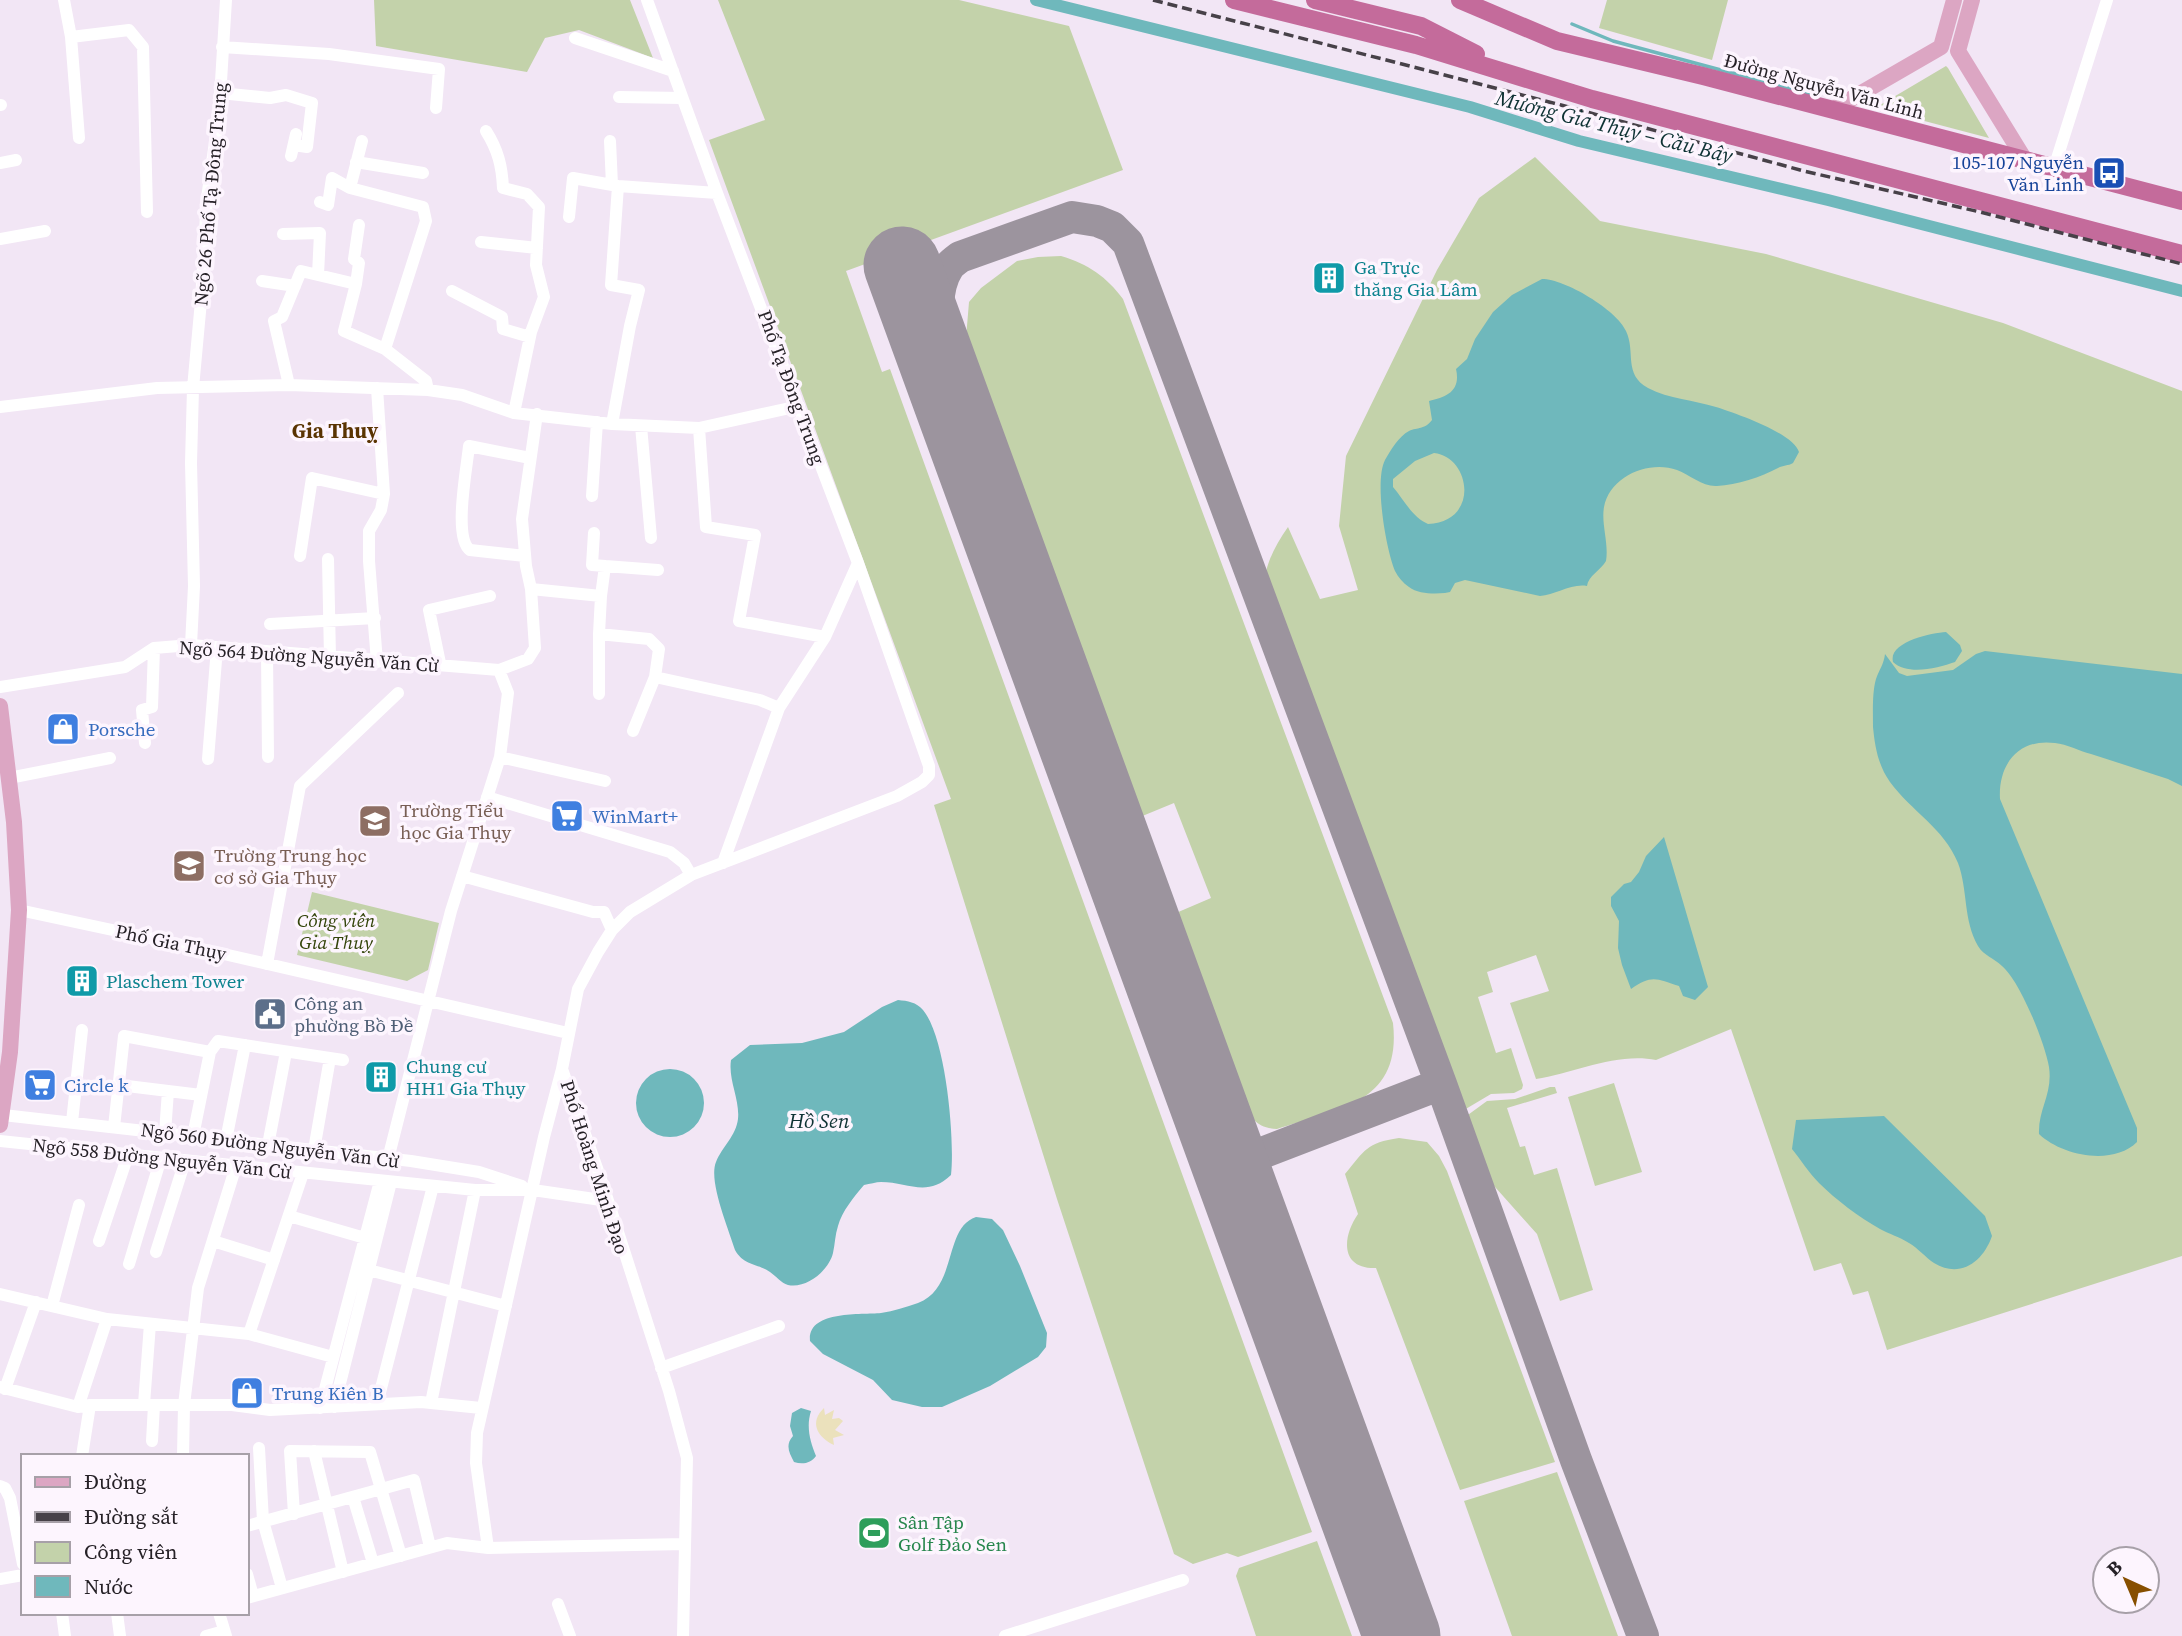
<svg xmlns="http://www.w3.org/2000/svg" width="2182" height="1636" viewBox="0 0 2182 1636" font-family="'Source Serif 4',serif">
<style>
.green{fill:#c3d2aa}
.sand{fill:#ebe1bc}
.water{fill:#6fb8bc;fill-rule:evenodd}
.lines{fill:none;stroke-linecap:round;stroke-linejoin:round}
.stream{stroke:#6fb8bc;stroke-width:3.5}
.canal{stroke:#6fb8bc;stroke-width:12}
.taxiway{stroke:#9c949e;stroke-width:32}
.runway{stroke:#9c949e;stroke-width:77}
.minor{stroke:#fff;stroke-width:12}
.major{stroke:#dca6c3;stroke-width:16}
.highway{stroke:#c46b9b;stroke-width:18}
.rail{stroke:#474148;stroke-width:3.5;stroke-dasharray:10 5;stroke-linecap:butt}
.labels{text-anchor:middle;stroke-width:7;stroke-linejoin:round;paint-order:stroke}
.street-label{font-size:19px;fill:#262127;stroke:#fdf5fe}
.transit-label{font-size:19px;fill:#164399;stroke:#fdf5fe;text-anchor:end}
.culture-label{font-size:19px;fill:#0d838f;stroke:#fdf5fe;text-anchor:start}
.shop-label{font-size:19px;fill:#366cbe;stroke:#fdf5fe;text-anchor:start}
.education-label{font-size:19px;fill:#785e54;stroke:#fdf5fe;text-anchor:start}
.park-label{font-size:19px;font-style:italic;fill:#34450b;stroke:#fdf5fe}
.service-label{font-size:19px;fill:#4e5e75;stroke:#fdf5fe;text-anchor:start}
.leisure-label{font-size:19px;fill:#27864d;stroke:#fdf5fe;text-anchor:start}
.water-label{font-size:21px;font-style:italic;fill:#0e3234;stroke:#fdf5fe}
.neighbourhood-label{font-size:21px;font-weight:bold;fill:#5a3402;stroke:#fdf5fe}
</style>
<rect width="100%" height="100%" fill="#f2e6f5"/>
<path class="green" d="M 374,0 L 630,0 L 653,58 L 579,30 L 545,38 L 527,72 L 376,46 Z
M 718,0 L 959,0 L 1069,26 L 1123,170 L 846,271 L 882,372 L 890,369 L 1312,1532 L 1238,1557 L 1227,1553 L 1193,1564 L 1174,1554 L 1057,1199 L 934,805 L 951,799 L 709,140 L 765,120 Z
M 1607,0 L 1728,0 L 1712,60 L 1599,28 Z
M 1946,66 L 1948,68 L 1989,138 L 1875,108 Z
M 1535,157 L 1600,221 L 1766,254 L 2003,323 L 2182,391 L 2182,1256 L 1887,1350 L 1868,1291 L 1853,1295 L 1841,1263 L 1814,1271 L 1731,1029 L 1656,1060 C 1617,1052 1574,1073 1536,1079 L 1510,1003 L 1549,991 L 1536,955 L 1487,972 L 1493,992 L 1478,997 L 1496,1053 L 1511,1048 L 1523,1085 L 1522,1089 L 1514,1093 L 1491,1094 L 1459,1113 L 1263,590 C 1265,565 1274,547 1288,527 L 1320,599 L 1358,590 L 1339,526 L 1346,456 L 1437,270 L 1479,198 Z
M 1061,256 C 1088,264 1107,277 1123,299 L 1393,1023 C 1402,1104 1337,1109 1277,1129 C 1256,1128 1252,1118 1242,1101 L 1176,913 L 1211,898 L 1174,803 L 1140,817 L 966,338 L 969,302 L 981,288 L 1017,261 L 1038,257 Z
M 312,892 L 439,923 L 428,970 L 407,981 L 297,955 Z
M 1614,1083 L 1642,1172 L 1595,1186 L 1568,1097 Z
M 1550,1087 L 1555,1087 L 1557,1093 L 1507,1108 L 1520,1147 L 1525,1146 L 1534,1175 L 1557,1168 L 1593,1290 L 1560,1301 L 1537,1234 L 1487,1178 L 1476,1161 L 1461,1120 L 1487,1101 L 1515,1099 Z
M 1399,1138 L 1427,1142 L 1439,1156 L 1447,1171 L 1555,1462 L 1460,1490 L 1376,1268 C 1340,1269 1342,1237 1358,1214 L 1345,1174 C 1365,1150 1366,1143 1399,1138 Z
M 1557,1472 L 1618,1636 L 1512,1636 L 1464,1501 Z
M 1317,1541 L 1352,1636 L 1256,1636 L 1236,1576 L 1239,1568 Z"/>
<path class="sand" d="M 824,1408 L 825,1415 L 834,1410 L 832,1419 L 839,1418 L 843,1421 L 835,1430 L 844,1435 L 833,1438 L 834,1445 C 817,1437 809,1422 824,1408 Z"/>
<path class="water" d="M 1542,279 C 1565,279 1617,310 1626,331 C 1636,352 1623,374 1648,388 C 1669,399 1694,400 1716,407 C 1735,413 1793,433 1799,452 L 1793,463 C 1788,466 1783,465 1778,468 C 1761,477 1737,485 1717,486 C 1703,487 1690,475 1677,470 C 1649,460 1610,476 1604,507 C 1601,524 1609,543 1606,561 C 1601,570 1588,576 1587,586 C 1572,583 1555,595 1540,596 L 1465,580 L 1455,583 L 1450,592 L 1445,593 C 1434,594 1418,594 1409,587 C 1403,583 1398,577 1395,571 C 1386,549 1374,481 1385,460 C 1390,451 1399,436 1409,431 C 1418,427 1424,430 1432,420 L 1429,401 C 1447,397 1461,391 1456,369 L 1467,359 L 1475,339 L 1493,312 L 1512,295 ZM 1434,453 C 1471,457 1480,522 1428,524 C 1412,517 1404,500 1393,487 L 1393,479 L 1415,461 Z
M 1946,632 L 1960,645 L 1962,651 L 1955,662 C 1938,668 1908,676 1893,662 C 1888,642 1931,633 1946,632 Z
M 1985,651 L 2182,674 L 2182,786 L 2168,779 C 2142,771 2117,762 2091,754 C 2079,751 2067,744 2055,743 C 2018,738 1998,765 2000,799 L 2137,1128 L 2137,1142 C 2113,1166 2062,1156 2039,1134 C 2038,1109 2053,1094 2049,1067 C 2045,1043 2020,981 2002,966 C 1994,958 1984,956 1978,946 C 1963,920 1968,890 1958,863 C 1944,828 1911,811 1890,782 C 1878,765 1875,747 1873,727 C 1873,712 1872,693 1876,679 C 1879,670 1884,664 1885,654 L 1899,673 L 1907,676 L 1953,670 L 1976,654 Z
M 1664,837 L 1708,987 L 1695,1000 L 1683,996 L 1679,986 C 1657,979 1652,974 1631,989 L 1622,965 L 1618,948 L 1619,921 L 1611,906 L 1611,897 L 1624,884 L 1631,882 L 1639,872 L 1646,856 Z
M 898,1000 C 908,1001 916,1002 923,1010 C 946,1037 955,1140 951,1175 C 927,1198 908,1182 881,1182 C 876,1182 870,1184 864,1185 C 854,1197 842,1211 838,1226 C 835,1235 835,1244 833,1253 C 829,1270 807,1289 788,1285 C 781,1283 776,1276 770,1272 C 757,1263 744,1266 735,1250 C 729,1230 708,1181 716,1162 C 722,1147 736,1136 738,1119 C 740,1099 728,1080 731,1060 L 750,1045 L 802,1043 L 844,1032 L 882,1007 Z
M636 1103a34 34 0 1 1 68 0a34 34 0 1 1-68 0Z
M 1884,1116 L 1985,1216 L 1992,1236 C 1983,1262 1960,1279 1934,1263 C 1925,1257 1919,1249 1909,1243 C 1900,1237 1889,1234 1880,1229 C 1859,1217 1836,1200 1819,1183 C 1809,1173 1801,1160 1792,1149 L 1796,1120 Z
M 976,1217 L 992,1219 L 1003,1230 L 1020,1266 L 1047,1333 L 1046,1347 L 1038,1357 L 990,1386 L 942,1407 L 922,1407 L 892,1400 L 873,1380 L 823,1354 L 810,1341 C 807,1310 861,1315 881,1313 C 894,1311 906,1307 918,1303 C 958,1288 943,1228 976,1217 Z
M 801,1408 L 811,1411 C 806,1427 810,1441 816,1456 C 811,1463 803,1465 794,1462 C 789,1452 785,1445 793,1436 L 790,1426 L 792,1413 Z"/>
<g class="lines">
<path class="stream" d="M 1572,24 L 1613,41 L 1810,94"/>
<path class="canal" d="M 1036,0 L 1470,107 L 1579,141 L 1828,200 L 2182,291"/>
<path class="taxiway" d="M 939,366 C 939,339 932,292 948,268 C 950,264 956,260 960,257 L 1072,217 L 1097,221 L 1112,227 L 1128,243 L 1441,1084 L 1576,1460 L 1643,1636
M 1231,1165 L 1441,1084"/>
<path class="runway" d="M 902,265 L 1402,1636"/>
<path class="minor" d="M 64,0 L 71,37 L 129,30 L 143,47 L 147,212
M 647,0 L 717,193 L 858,563 L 929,766 L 929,775 L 922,782 L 897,796 L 691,875 L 630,912 L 612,930 L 598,952 L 578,989 L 562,1069 L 603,1185 L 669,1391 L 687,1458 L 683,1636
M 71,37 L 79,138
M 575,38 L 673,71
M 222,47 L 329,54 L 439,69 L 436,108
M 220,93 L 270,98 L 286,95 L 312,103 L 307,147 L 294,145
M 619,97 L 682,98
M 0,105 L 1,105
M 486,131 C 498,150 502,166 503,188 L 527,194 L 539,207 L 536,265 L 544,297 L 531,332 L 514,413
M 362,141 L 350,188 L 423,207 L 426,221 L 385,349 L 426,381 L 428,390
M 610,141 L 612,185
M 291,156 L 296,134
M 356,162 L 423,173
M 0,163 L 16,160
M 2054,168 L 2107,0
M 320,202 L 328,205 L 332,178 L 350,188
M 569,217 L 573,178 L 618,186 L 717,193
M 359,225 L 354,259 L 359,263 L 356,284 L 344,331 L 385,349
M 283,234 L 320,233 L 318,275
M 0,239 L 45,231
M 481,242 L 537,248
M 262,281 L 295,286
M 452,291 L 502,317 L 503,329 L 530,337
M 289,385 L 274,321 L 282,317 L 301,271 L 356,284
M 0,407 L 157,388 L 289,385 L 428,390 L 462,395 L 514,413 L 612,424 L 699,428 L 799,406
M 612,424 L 630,326 L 639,290 L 611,285 L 618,186
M 641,426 L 651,538
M 699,428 L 706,527 L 755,535 L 739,621 L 825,637
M 592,496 L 597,422
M 594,533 L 592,565 L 658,570
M 300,556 L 312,478 L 384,494
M 525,556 L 470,550 C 453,538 467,467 469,446 L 530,458
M 328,559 L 330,658
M 531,589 L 601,596 L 599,634 L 649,639 L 659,649 L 655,677 L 760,700 L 779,708
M 601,596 L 605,566
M 270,624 L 375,618
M 191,645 L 194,586 L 191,463 L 193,388 L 201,301 L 207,198 L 219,114 L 226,0
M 267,652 L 268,757
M 377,662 L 369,561 L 369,531 L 381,510 L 384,494 L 377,388
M 440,663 L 429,610 L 490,596
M 0,687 L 125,667 L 154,648 L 191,645 L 499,670 L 528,659 L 535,648 L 531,589 L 526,566 L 522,519 L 537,414
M 599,694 L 599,634
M 633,731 L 655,677
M 145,743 L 142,710 L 152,707 L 154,648
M 500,757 L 605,781
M 208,759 L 217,648
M 9,778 L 110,758
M 487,797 L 670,852 L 684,863 L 691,875
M 723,863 L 779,708 L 825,637 L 858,563
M 462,876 L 593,912 L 604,912 L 612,930
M 19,910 L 215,952 L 568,1033
M 267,964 L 300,786 L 398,693
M 119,1085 L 201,1095
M 3,1115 L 411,1161 L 479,1172 L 522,1186
M 72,1122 L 82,1030
M 114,1127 L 124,1036 L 210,1052 L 218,1041 L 343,1060
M 165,1133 L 168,1091
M 193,1136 L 210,1052
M 226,1140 L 245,1045
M 0,1141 L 475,1190 L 533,1190 L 608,1201
M 268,1145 L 286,1052
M 314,1150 L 330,1058
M 388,1159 L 451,911 L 500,757 L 508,693 L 499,670
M 289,1216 L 365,1238
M 99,1241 L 128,1155
M 213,1241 L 274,1260
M 156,1252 L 185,1161
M 129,1264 L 161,1158
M 361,1268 L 506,1306
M 0,1294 L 107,1319 L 249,1334 L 333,1357
M 52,1306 L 79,1205
M 249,1334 L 303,1173
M 661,1368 L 779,1326
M 0,1387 L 78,1407 L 90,1405 L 232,1405 L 270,1410 L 421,1402 L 481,1408
M 5,1389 L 36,1302
M 431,1403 L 475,1190
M 144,1404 L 150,1324
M 377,1404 L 433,1186
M 78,1407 L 107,1319
M 334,1407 L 391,1182
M 320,1408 L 380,1181
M 152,1441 L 154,1405
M 259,1448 L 263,1521 L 282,1588
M 314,1451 L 343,1572
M 82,1456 L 90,1405
M 183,1456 L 184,1405 L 198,1288 L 236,1166
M 0,1486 L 5,1488 L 10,1498 L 23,1564
M 353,1497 L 373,1563
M 294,1514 L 290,1451 L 370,1452 L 401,1556
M 247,1526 L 414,1480 L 430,1547
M 488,1548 L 476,1463 L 477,1433 L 544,1137 L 562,1069
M 247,1574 L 253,1596
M 0,1579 L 23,1575
M 247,1598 L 447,1543 L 488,1548 L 685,1544
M 558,1604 L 570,1636
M 62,1613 L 65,1636
M 117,1613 L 120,1636
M 219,1613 L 226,1636
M 206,1636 L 224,1631
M 1005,1636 L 1183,1580"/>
<path class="major" d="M 1972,0 L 1958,51 L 2025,160
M 1832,110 L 1941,47 L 1954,0
M 0,706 L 14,822 L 19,910 L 10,1052 L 0,1125"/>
<path class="highway" d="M 1234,0 L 1416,45 L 1592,99 L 2182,254
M 1315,0 L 1421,26 L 1476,54
M 1460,0 L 1557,41 L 1703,76 L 2182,201"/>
<path class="rail" d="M 1153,0 L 1561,105 L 1804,171 L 1980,212 L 2182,264"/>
</g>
<defs>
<symbol id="bus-square" viewBox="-11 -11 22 22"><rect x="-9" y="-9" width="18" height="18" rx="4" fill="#1a4fb4" stroke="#fdf5fe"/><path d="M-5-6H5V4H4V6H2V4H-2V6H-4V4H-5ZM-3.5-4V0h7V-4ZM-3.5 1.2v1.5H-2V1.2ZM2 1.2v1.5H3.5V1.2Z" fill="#fff"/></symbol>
<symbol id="building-square" viewBox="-11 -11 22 22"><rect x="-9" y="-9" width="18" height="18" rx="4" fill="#0f9aa8" stroke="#fdf5fe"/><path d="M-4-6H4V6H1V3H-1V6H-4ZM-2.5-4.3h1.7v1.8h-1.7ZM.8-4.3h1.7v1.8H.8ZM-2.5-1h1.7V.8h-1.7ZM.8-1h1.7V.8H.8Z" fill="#fff"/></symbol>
<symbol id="shop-square" viewBox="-11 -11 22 22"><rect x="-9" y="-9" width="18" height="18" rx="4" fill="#3f7fe0" stroke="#fdf5fe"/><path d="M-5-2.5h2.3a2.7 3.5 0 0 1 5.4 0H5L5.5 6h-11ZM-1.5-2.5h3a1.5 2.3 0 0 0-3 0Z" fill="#fff"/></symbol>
<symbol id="supermarket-square" viewBox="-11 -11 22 22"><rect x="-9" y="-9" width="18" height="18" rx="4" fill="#3f7fe0" stroke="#fdf5fe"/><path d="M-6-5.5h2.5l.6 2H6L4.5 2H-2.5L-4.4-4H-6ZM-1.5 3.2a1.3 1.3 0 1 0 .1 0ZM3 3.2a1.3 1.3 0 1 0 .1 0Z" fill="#fff"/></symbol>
<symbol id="school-square" viewBox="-11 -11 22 22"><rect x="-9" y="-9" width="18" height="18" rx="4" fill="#8d6e63" stroke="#fdf5fe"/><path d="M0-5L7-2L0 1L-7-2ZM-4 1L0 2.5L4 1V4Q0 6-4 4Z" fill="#fff"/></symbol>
<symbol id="civic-square" viewBox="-11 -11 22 22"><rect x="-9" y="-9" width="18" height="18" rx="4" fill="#5c6f8a" stroke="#fdf5fe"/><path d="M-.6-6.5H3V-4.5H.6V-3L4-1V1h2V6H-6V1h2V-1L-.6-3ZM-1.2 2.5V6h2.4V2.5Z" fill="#fff"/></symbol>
<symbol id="stadium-square" viewBox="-11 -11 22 22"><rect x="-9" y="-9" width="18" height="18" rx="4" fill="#2e9e5b" stroke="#fdf5fe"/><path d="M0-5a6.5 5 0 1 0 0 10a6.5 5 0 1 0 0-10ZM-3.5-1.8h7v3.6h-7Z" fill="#fff"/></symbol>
</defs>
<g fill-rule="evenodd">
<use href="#bus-square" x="2090" y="154" width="38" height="38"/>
<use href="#building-square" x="1310" y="259" width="38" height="38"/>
<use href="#shop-square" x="44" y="710" width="38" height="38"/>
<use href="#supermarket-square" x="548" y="797" width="38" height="38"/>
<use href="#school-square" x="356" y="802" width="38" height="38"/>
<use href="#school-square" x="170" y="847" width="38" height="38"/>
<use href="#building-square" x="63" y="962" width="38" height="38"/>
<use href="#civic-square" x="251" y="995" width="38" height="38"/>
<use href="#building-square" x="362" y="1058" width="38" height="38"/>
<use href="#supermarket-square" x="21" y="1066" width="38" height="38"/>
<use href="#shop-square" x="228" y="1374" width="38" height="38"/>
<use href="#stadium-square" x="855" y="1514" width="38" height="38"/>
</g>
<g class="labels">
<g class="street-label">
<text transform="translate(1824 86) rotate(15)" y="7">Đường Nguyễn Văn Linh</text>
<text transform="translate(210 194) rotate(-85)" y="7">Ngõ 26 Phố Tạ Đông Trung</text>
<text transform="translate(792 387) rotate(70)" y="7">Phố Tạ Đông Trung</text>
<text transform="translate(309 656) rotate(4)" y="7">Ngõ 564 Đường Nguyễn Văn Cừ</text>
<text transform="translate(171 942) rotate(12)" y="7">Phố Gia Thụy</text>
<text transform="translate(270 1145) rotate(7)" y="7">Ngõ 560 Đường Nguyễn Văn Cừ</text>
<text transform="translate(162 1158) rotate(6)" y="7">Ngõ 558 Đường Nguyễn Văn Cừ</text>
<text transform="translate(595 1167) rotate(72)" y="7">Phố Hoàng Minh Đạo</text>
</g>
<g class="transit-label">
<text x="2084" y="169">105-107 Nguyễn<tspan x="2084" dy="22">Văn Linh</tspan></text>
</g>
<g class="culture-label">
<text x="1354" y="274">Ga Trực<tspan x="1354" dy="22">thăng Gia Lâm</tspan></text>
<text x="106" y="988">Plaschem Tower</text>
<text x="406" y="1073">Chung cư<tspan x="406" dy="22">HH1 Gia Thụy</tspan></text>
</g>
<g class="shop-label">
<text x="88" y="736">Porsche</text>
<text x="592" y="823">WinMart+</text>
<text x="64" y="1092">Circle k</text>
<text x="272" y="1400">Trung Kiên B</text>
</g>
<g class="education-label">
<text x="400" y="817">Trường Tiểu<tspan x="400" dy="22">học Gia Thụy</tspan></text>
<text x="214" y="862">Trường Trung học<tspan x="214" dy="22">cơ sở Gia Thụy</tspan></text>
</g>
<g class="park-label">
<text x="336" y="927">Công viên<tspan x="336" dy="22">Gia Thuỵ</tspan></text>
</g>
<g class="service-label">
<text x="294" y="1010">Công an<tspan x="294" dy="22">phường Bồ Đề</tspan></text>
</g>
<g class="leisure-label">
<text x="898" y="1529">Sân Tập<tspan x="898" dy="22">Golf Đảo Sen</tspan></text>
</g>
<g class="water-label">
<text transform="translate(1614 127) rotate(14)" y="7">Mương Gia Thụy – Cầu Bây</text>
<text x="819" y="1128">Hồ Sen</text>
</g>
<g class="neighbourhood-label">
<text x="335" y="438">Gia Thuỵ</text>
</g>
</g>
<rect x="21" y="1454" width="228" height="161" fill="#fdf5fe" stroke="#a7a0a8" stroke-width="2"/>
<rect x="35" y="1477" width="35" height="10" fill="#dca6c3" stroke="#a7a0a8" stroke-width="2"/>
<text x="84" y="1489" font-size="21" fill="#262127">Đường</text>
<rect x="35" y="1512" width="35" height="10" fill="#474148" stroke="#a7a0a8" stroke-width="2"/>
<text x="84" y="1524" font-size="21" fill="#262127">Đường sắt</text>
<rect x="35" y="1542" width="35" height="21" fill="#c3d2aa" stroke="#a7a0a8" stroke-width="2"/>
<text x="84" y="1559" font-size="21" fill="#262127">Công viên</text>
<rect x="35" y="1576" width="35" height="21" fill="#6fb8bc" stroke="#a7a0a8" stroke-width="2"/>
<text x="84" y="1594" font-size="21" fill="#262127">Nước</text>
<g transform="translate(2126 1580) rotate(316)"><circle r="33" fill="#fdf5fe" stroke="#a7a0a8" stroke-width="2"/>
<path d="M0-5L12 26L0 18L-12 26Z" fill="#874f00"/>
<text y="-10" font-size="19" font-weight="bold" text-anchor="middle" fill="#262127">B</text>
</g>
</svg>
